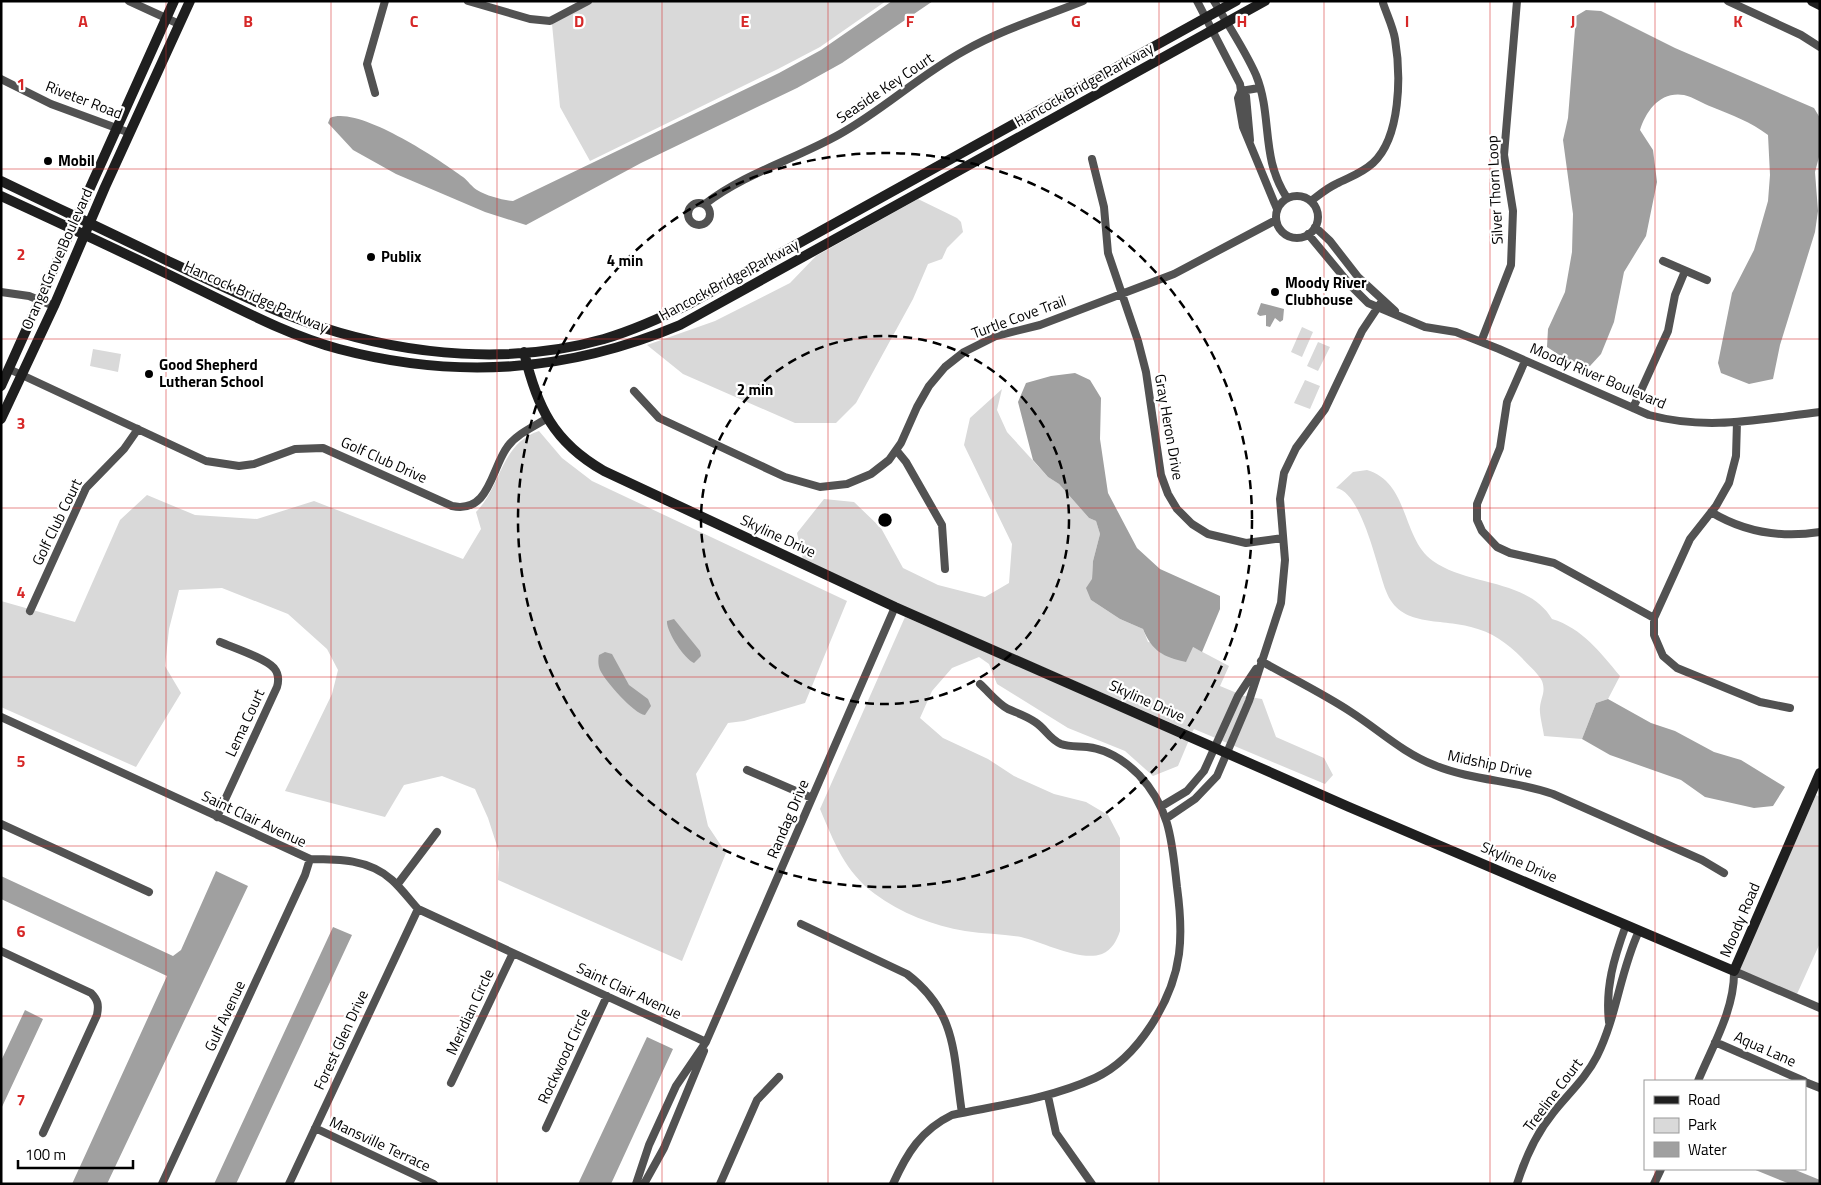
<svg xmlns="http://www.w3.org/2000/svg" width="1821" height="1185" viewBox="0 0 1821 1185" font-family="'Titillium Web',sans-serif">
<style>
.green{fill:#d9d9d9}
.water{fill:#a0a0a0}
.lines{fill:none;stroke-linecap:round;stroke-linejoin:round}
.street{stroke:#525252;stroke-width:8}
.secondary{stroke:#1f1f1f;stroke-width:10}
.grid{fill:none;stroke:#d62828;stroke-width:1;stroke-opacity:0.55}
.ring{fill:none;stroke:#000;stroke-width:2.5;stroke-dasharray:9 6}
.poi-dot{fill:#000;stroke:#fff;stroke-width:2}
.labels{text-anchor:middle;stroke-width:4.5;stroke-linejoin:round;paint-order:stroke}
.street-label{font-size:15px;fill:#000;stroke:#fff}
.poi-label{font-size:15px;font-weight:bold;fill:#000;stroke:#fff;text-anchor:start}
.grid-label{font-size:16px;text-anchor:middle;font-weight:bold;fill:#d62828;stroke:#fff;stroke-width:4.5;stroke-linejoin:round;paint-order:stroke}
.centre{fill:#000;stroke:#fff;stroke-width:2.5}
.ring-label{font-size:15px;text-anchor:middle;font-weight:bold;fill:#000;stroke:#fff;stroke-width:4.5;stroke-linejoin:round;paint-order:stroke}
</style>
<rect width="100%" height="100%" fill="#fff"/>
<path class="green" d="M 592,1 L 886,1 L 820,47 L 778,69 L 590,161 L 560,107 L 552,24 Z
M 918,199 L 957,218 L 961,222 L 963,232 L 947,248 L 942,259 L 928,264 L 913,299 L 856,403 L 836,423 L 795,423 L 683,374 L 647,345 L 715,321 L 790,283 L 816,256 Z
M 1302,327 L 1313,332 L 1302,357 L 1291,352 Z
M 1318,342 L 1330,347 L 1318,371 L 1307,366 Z
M 93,349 L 121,354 L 118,372 L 90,366 Z
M 1305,380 L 1320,386 L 1310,409 L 1294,403 Z
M 1002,389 L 997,410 L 1007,432 L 1048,477 L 1059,484 L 1089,518 L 1096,521 L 1100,534 L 1093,561 L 1091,600 L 1120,619 L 1143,629 L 1148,642 L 1193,647 L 1229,666 L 1220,686 L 1244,696 L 1262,699 L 1276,737 L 1324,758 L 1333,775 L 1325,784 L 1194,729 L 1192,732 L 896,603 L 803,560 L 797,533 L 824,499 L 854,502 L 881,528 L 903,568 L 938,585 L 985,597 L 1009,583 L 1012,544 L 964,445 L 970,418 Z
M 539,431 L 562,458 L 592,481 L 847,601 L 805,703 L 744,721 L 728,723 L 696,774 L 708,826 L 726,853 L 682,961 L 498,880 L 499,852 L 488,818 L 475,789 L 442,776 L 404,785 L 385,817 L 285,791 L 332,694 L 338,670 L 327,649 L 288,614 L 222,588 L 179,590 L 169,629 L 165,666 L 181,693 L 136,767 L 1,707 L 1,601 L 75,622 L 120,520 L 147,495 L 195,515 L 257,519 L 314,501 L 463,559 L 481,529 L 476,512 C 502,486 500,444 539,431 Z
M 1367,470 C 1410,483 1401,538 1433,561 C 1468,586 1529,579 1552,619 C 1582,628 1601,653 1620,676 L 1608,699 L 1596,703 L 1582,739 L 1544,736 C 1543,728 1539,714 1540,707 C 1541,697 1546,692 1542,681 C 1538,673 1528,665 1522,658 C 1507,643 1492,632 1471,627 C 1440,618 1400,628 1386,591 C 1377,568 1362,492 1336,488 L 1353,472 Z
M 905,617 L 1189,740 L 1178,766 L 1153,776 L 1125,751 L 1068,728 L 997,684 L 989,664 L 979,657 L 952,668 L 932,691 L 920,718 L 943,738 L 988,759 L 1014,776 L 1054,794 L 1086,802 L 1108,815 L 1120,838 L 1120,931 C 1117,940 1112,950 1102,954 C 1080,962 1043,942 1021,937 C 1003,934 984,934 965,931 C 934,926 900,913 875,894 C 845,872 834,842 820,809 Z
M 1816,795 L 1820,797 L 1820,943 L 1797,994 L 1739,970 Z"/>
<path class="water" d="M 892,1 L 933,1 L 842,63 L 797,88 L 641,163 L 526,225 L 485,212 L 396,174 L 353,150 L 328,123 L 330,118 C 358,105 440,160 463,177 C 468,181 472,187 477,190 C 487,196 502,200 513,201 L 779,73 L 821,50 Z
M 1586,10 L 1601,11 L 1675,48 L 1814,108 L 1820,118 L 1819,157 L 1815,172 L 1818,211 L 1815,232 L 1780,345 L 1773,379 L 1749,384 L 1721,373 L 1718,363 L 1732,293 L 1754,250 L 1768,201 L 1770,175 L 1768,135 C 1751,122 1732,115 1712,107 C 1704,104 1693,97 1684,95 C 1660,91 1646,111 1640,130 L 1653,150 L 1657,182 L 1646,236 L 1624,272 L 1614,322 L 1601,354 L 1590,366 L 1567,360 L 1547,347 L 1548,329 L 1565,292 L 1572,252 L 1573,214 L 1563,140 L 1568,118 L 1576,16 Z
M 1261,303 L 1284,309 L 1283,320 L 1280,322 L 1275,318 L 1270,327 L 1266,326 L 1266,315 L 1260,316 L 1257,314 Z
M 1075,373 L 1090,380 L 1101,398 L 1100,439 L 1108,493 L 1137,548 L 1160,569 L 1220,596 L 1220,609 L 1202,652 L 1193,647 L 1186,662 C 1163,657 1152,651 1143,629 L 1120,619 L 1091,600 L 1086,588 L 1092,579 L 1093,561 L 1100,534 L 1096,521 L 1089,518 L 1059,484 L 1048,477 L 1033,460 L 1018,402 L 1026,383 L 1051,376 Z
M 674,619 L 700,651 L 701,656 L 694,663 C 684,659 666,631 667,621 Z
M 605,652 L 612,654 L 629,685 L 648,699 L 651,706 L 645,715 C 634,714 605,681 600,670 C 598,665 598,660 599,655 Z
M 1608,699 L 1651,723 L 1675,731 L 1714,752 L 1741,760 L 1785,787 L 1773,806 L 1754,808 L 1705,797 L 1681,780 L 1610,755 L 1582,739 L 1596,703 Z
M 216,871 L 248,886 L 107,1184 L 72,1184 L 167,976 L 1,899 L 1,876 L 173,956 L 181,950 Z
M 333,927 L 352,935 L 236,1184 L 214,1184 Z
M 25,1010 L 43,1019 L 1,1109 L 1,1061 Z
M 647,1037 L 673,1049 L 611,1184 L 578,1184 Z
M 1753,1169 L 1793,1169 L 1820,1180 L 1820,1184 L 1790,1184 Z"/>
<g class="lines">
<path class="street" d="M 129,1 L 179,24
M 468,1 L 530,19 L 550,21 L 588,1
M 1197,1 L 1240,84 L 1241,91 L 1238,98 L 1243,127 L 1277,209
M 1214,1 C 1228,25 1245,50 1256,75 C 1273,117 1260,157 1287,198
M 1728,1 L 1801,35 L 1820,47
M 1,79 L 51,104 L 130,133
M 1241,91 L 1246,96 L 1250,140
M 1241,91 L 1259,88
M 375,93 L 367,64 L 385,1
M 1092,159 L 1104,207 L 1108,253 L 1138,341 L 1146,372 L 1161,475 L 1168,494 L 1177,509 L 1192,524 L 1208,534 L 1246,543 L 1283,538
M1276 217a21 21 0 1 1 42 0a21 21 0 1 1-42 0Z
M 1311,201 C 1319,195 1327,188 1336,184 C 1349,177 1361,174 1373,163 C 1401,137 1401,75 1395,39 C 1393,27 1387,15 1383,3
M688 214a11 11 0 1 1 22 0a11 11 0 1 1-22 0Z
M 705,204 C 745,173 796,159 840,134 C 883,110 920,75 964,51 C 1001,30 1043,17 1083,1
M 1315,227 L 1330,241 L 1358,277 L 1395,311
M 1308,234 L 1352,287 L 1368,303 L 1425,327 L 1456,332 L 1499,349 L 1649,415 C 1709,431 1759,419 1820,412
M 1663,261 L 1707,280
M 1,292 L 29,296 L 54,306
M 1481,342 L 1511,265 L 1513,211 L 1504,155 L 1517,1
M 1525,361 L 1507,402 L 1500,448 L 1477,504 L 1477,520 L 1482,531 L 1497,547 L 1510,553 L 1554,563 L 1654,618
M 9,369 L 206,461 L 239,466 L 254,464 L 295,449 L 323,448 L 452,506 C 490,514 491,468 508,446 C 517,434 533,427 546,419
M 634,391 L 659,418 L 785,477 L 820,487 L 847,484 L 871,474 L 889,460 L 901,443 L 917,407 L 929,386 L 945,367 L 964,352 L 996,336 L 1040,325 L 1174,274 L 1276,220
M 1633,408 L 1668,331 L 1675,295 L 1685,271
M 1737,422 L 1736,456 L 1729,483 L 1716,506 L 1690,539 L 1654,618 L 1654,635 L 1663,656 L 1677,668 L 1760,702 L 1790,708
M 897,451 L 906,462 L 942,525 L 945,569
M 1711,512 C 1744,532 1782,538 1820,532
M 30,611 L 86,488 L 124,449 L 138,429
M 1261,661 C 1291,678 1322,693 1351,712 C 1379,730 1403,753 1434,765 C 1473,781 1514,780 1553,794 L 1702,860 L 1724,873
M 1,717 L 310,859 C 338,859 369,859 392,880 C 401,888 409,899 418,909 L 706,1042
M 747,770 L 812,798
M 1162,806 L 1187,791 L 1204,771 L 1238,696 L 1256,669
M 217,817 L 277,687 C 279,680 279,674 274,668 C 265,658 234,648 220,642
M 1167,818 L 1195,799 L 1217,776 L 1249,701 L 1281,603 L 1285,560 L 1280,499 L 1284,473 L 1296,448 L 1325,409 L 1362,331 L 1382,301
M 1,824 L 149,892
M 397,885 L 437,832
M 801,924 L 907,974 C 958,1013 953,1055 962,1113
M 1,951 L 91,993 C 98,1000 99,1005 97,1015 L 43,1133
M 1609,1022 C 1605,987 1614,958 1626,925
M 1715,1042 L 1804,1081
M 1698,1081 C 1712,1047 1735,1009 1734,971 L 1820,1008
M 1805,1082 L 1820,1088
M 451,1083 L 513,953
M 1048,1096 L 1056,1133 L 1092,1184
M 315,1128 L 434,1184
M 546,1128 L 607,996
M 162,1184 L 305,875 L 310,859
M 289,1184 L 418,909
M 636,1184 L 649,1145 L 676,1086 L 706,1042 L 895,607
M 644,1184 L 664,1148 L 704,1051
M 720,1184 L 757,1100 L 779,1077
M 893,1184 C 907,1153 921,1130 952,1115 C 1000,1105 1049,1099 1095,1078 C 1138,1058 1173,1000 1179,954 C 1182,931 1180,909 1177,887 C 1172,843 1171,809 1139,775 C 1125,761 1107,749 1087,747 C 1078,746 1069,747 1061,744 C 1049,739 1045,728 1035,722 C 1027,716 1017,713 1008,709 C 997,703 989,692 980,684
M 1517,1184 C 1525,1158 1536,1134 1553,1113 C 1568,1094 1586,1078 1597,1056 C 1617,1016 1620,971 1639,931
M 1654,1184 L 1661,1169"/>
<path class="secondary" d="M 1812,1 L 1820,5
M 1,181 C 57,208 113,234 168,261 C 218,284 269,310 321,327 C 410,356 513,365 604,339 C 634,330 663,317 691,303 L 1236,1
M 1,196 C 64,225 127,254 190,285 C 238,308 287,335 339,349 C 457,380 568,372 680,325 L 1265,1
M 524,352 C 537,407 553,442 604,471 L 895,607 L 1349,807 L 1734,971 L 1820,773
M 1,386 L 174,1
M 1,419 L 54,306 L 105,187 L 190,1"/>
</g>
<path class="grid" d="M 166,1 L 166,1184M 331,1 L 331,1184M 497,1 L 497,1184M 662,1 L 662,1184M 828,1 L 828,1184M 993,1 L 993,1184M 1159,1 L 1159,1184M 1324,1 L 1324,1184M 1490,1 L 1490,1184M 1655,1 L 1655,1081M 1,169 L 1820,169M 1,339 L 1820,339M 1,508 L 1820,508M 1,677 L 1820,677M 1,846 L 1820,846M 1,1016 L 1820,1016M 1655,1169 L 1655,1184"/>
<g class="ring">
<circle cx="885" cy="520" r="184"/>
<circle cx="885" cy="520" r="367"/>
</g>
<g class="poi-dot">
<circle cx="48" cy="161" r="5"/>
<circle cx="371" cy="257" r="5"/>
<circle cx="1275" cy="292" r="5"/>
<circle cx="149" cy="374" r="5"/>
</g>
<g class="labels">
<g class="street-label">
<text transform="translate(1084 85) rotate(-29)" y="5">Hancock Bridge Parkway</text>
<text transform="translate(885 88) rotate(-34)" y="5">Seaside Key Court</text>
<text transform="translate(84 100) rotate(21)" y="5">Riveter Road</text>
<text transform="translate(1495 190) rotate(-93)" y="5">Silver Thorn Loop</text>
<text transform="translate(57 259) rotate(-66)" y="5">Orange Grove Boulevard</text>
<text transform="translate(729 280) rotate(-28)" y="5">Hancock Bridge Parkway</text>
<text transform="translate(256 297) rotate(24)" y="5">Hancock Bridge Parkway</text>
<text transform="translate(1019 317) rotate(-20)" y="5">Turtle Cove Trail</text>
<text transform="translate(1598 376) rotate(23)" y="5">Moody River Boulevard</text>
<text transform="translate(1169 427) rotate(80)" y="5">Gray Heron Drive</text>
<text transform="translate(384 460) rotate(24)" y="5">Golf Club Drive</text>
<text transform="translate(57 522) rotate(-64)" y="5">Golf Club Court</text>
<text transform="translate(778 536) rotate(25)" y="5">Skyline Drive</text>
<text transform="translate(1147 701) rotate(24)" y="5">Skyline Drive</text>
<text transform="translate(245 723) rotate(-65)" y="5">Lema Court</text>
<text transform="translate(1490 764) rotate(12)" y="5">Midship Drive</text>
<text transform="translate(254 819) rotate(25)" y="5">Saint Clair Avenue</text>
<text transform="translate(788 819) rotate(-67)" y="5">Randag Drive</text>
<text transform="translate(1519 862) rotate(23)" y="5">Skyline Drive</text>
<text transform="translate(1740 920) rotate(-67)" y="5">Moody Road</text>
<text transform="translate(629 991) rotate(25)" y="5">Saint Clair Avenue</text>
<text transform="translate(470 1012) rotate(-65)" y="5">Meridian Circle</text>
<text transform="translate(225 1016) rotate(-65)" y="5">Gulf Avenue</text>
<text transform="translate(341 1040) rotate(-65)" y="5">Forest Glen Drive</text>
<text transform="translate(1765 1049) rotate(24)" y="5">Aqua Lane</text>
<text transform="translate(564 1056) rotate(-65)" y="5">Rockwood Circle</text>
<text transform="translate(1553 1095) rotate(-53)" y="5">Treeline Court</text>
<text transform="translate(380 1144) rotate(25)" y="5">Mansville Terrace</text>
</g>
<g class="poi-label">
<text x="58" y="166">Mobil</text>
<text x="381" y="262">Publix</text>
<text x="1285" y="288">Moody River<tspan x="1285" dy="17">Clubhouse</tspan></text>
<text x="159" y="370">Good Shepherd<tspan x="159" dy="17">Lutheran School</tspan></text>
</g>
</g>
<g class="grid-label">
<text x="83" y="27">A</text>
<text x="248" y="27">B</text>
<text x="414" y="27">C</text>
<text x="579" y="27">D</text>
<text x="745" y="27">E</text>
<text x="910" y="27">F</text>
<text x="1076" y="27">G</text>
<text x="1242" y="27">H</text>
<text x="1407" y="27">I</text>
<text x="1573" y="27">J</text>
<text x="1738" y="27">K</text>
<text x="21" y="90">1</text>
<text x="21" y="260">2</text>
<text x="21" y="429">3</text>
<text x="21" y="598">4</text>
<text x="21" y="767">5</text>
<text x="21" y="937">6</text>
<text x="21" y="1106">7</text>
</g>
<circle cx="885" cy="520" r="8" class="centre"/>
<g class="ring-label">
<text x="625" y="266">4 min</text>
<text x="755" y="395">2 min</text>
</g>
<rect width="1821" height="1185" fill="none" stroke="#000000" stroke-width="5"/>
<rect x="1644" y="1080" width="162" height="90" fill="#ffffff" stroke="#999999"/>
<rect x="1654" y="1096" width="25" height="8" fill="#1f1f1f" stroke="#999999"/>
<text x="1688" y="1105" font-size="15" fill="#000000">Road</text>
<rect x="1654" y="1118" width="25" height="15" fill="#d9d9d9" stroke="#999999"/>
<text x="1688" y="1130" font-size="15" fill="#000000">Park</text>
<rect x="1654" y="1142" width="25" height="15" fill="#a0a0a0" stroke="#999999"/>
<text x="1688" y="1155" font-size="15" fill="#000000">Water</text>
<path d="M18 1160v8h115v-8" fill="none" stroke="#000000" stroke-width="2.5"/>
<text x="25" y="1160" font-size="15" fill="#000000" stroke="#ffffff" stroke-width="4" paint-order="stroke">100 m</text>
</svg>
